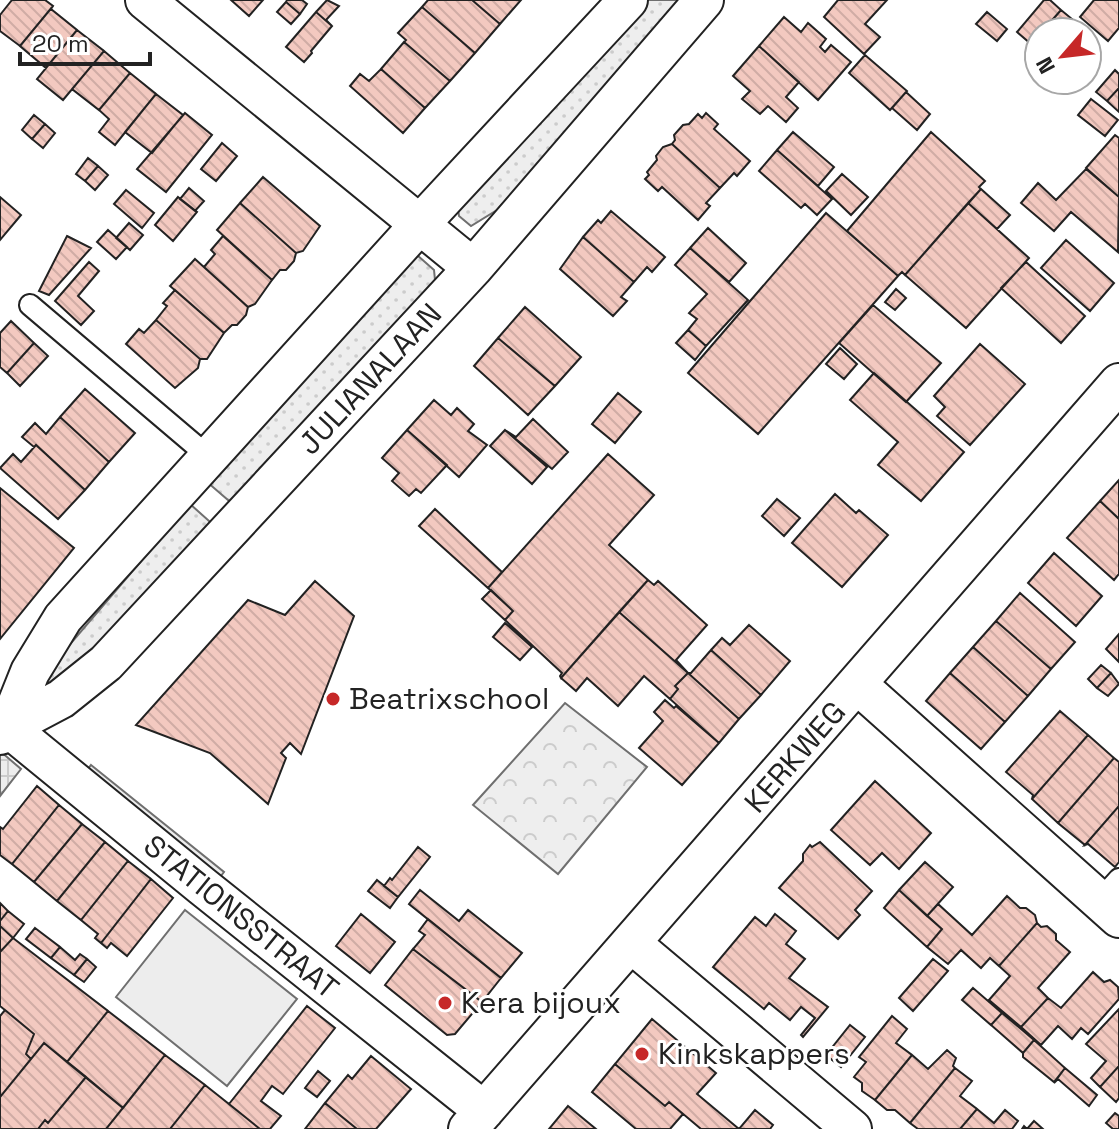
<svg xmlns="http://www.w3.org/2000/svg" width="1119" height="1129" viewBox="0 0 1119 1129" font-family="'Space Grotesk',sans-serif">
<style>
.grass{fill:url(#grass-dots);stroke:#6f6f6f;stroke-width:2}
.forest{fill:url(#forest-crowns);stroke:#6f6f6f;stroke-width:2}
.parking{fill:#ededed;stroke:#6f6f6f;stroke-width:2}
.plaza{fill:url(#plaza-grid);stroke:#6f6f6f;stroke-width:2}
.building{fill:url(#building-back-hatch);stroke:#222;stroke-width:2}
.lines{fill:none;stroke-linecap:round;stroke-linejoin:round}
.lane-casing{stroke:#222;stroke-width:24}
.street-casing{stroke:#222;stroke-width:42}
.lane{stroke:#fff;stroke-width:20}
.street{stroke:#fff;stroke-width:38}
.poi-dot{fill:#c62828;stroke:#fff;stroke-width:3}
.labels{text-anchor:middle;stroke-width:6;stroke-linejoin:round;paint-order:stroke}
.street-label{font-size:30px;fill:#222;stroke:#fff}
.poi-label{font-size:30px;fill:#222;stroke:#fff;text-anchor:start}
</style>
<defs>
<pattern id="grass-dots" width="8" height="8" patternUnits="userSpaceOnUse" patternTransform="scale(2)"><rect width="8" height="8" fill="#eee"/><path d="M2 2h.1M6 6h.1" fill="none" stroke="#ccc" stroke-width="1.8" stroke-linecap="round"/></pattern>
<pattern id="forest-crowns" width="20" height="18" patternUnits="userSpaceOnUse" patternTransform="scale(2)"><rect width="20" height="18" fill="#eee"/><path d="M2 6a3 3 0 1 1 6 0M12 15a3 3 0 1 1 6 0" fill="none" stroke="#ccc"/></pattern>
<pattern id="plaza-grid" width="8" height="8" patternUnits="userSpaceOnUse" patternTransform="scale(2)"><rect width="8" height="8" fill="#ededed"/><path d="M0 4h8M4 0v8" fill="none" stroke="#cbcbcb"/></pattern>
<pattern id="building-back-hatch" width="6" height="6" patternUnits="userSpaceOnUse" patternTransform="scale(2)"><rect width="6" height="6" fill="#f3c9c0"/><path d="M-1 5l2 2M0 0l6 6M5-1l2 2" fill="none" stroke="#d0aca5"/></pattern>
</defs>
<rect width="100%" height="100%" fill="#fff"/>
<path class="grass" d="M 640,0 L 685,0 L 497,210 L 471,226 L 459,216 L 457,203 Z
M 417,255 L 434,270 L 435,280 L 235,506 L 207,482 Z
M 190,504 L 218,529 L 53,698 L 36,684 Z"/>
<path class="forest" d="M 565,703 L 647,767 L 558,874 L 473,805 Z"/>
<path class="parking" d="M 91,765 L 224,872 L 217,881 L 84,774 Z
M 185,910 L 297,999 L 227,1086 L 116,997 Z"/>
<path class="plaza" d="M 0,751 L 21,769 L 0,796 Z"/>
<path class="building" d="M 12,0 L 45,0 L 53,6 L 20,46 L 0,31 L 0,15 Z
M 231,0 L 263,0 L 249,16 Z
M 287,0 L 302,0 L 307,4 L 300,14 L 286,2 Z
M 327,0 L 339,6 L 326,20 L 332,26 L 316,12 Z
M 428,0 L 472,0 L 500,24 L 475,53 L 422,7 Z
M 472,0 L 521,0 L 500,24 Z
M 838,0 L 887,0 L 865,24 L 880,37 L 864,54 L 824,17 Z
M 1044,0 L 1050,0 L 1061,10 L 1031,44 L 1017,32 Z
M 1094,0 L 1119,0 L 1119,28 L 1108,41 L 1080,17 Z
M 286,2 L 300,14 L 291,24 L 277,12 Z
M 53,6 L 51,9 L 77,30 L 46,68 L 20,46 Z
M 422,7 L 475,53 L 450,81 L 404,42 L 406,40 L 398,33 Z
M 1061,10 L 1078,24 L 1071,32 L 1042,32 Z
M 316,12 L 332,26 L 311,51 L 312,53 L 304,62 L 286,47 Z
M 987,12 L 1007,29 L 997,41 L 976,24 Z
M 784,17 L 801,32 L 808,23 L 826,39 L 820,47 L 825,52 L 831,45 L 851,62 L 818,100 L 759,46 Z
M 77,30 L 104,51 L 63,100 L 37,79 Z
M 404,42 L 450,81 L 425,108 L 381,69 Z
M 759,46 L 799,82 L 786,97 L 798,108 L 786,122 L 768,106 L 760,114 L 742,99 L 750,91 L 733,76 Z
M 104,51 L 130,73 L 99,110 L 72,89 Z
M 865,55 L 907,91 L 890,110 L 849,73 Z
M 381,69 L 425,108 L 403,133 L 350,86 L 360,74 L 369,81 Z
M 1115,70 L 1119,74 L 1119,88 L 1107,101 L 1096,92 Z
M 130,73 L 156,94 L 115,145 L 99,132 L 109,119 L 99,110 Z
M 1119,88 L 1119,112 L 1107,101 Z
M 906,92 L 930,114 L 917,130 L 892,108 Z
M 156,94 L 183,115 L 152,153 L 125,132 Z
M 1091,99 L 1118,120 L 1105,136 L 1078,115 Z
M 185,113 L 212,135 L 166,192 L 137,169 Z
M 706,113 L 718,124 L 714,129 L 750,161 L 737,176 L 734,173 L 720,188 L 672,144 L 675,140 L 674,135 L 683,125 L 689,124 L 698,114 L 702,118 Z
M 34,115 L 45,124 L 32,139 L 22,130 Z
M 45,124 L 55,133 L 43,148 L 32,139 Z
M 793,132 L 834,167 L 818,186 L 777,150 Z
M 931,132 L 985,181 L 979,187 L 981,189 L 905,275 L 902,272 L 898,276 L 847,231 Z
M 1115,135 L 1119,138 L 1119,197 L 1086,168 Z
M 222,143 L 237,156 L 216,181 L 201,169 Z
M 672,144 L 720,188 L 706,203 L 710,206 L 698,220 L 662,187 L 658,191 L 645,179 L 649,175 L 647,172 L 657,160 L 656,156 L 663,147 Z
M 777,150 L 832,199 L 817,215 L 805,204 L 801,208 L 759,171 Z
M 88,158 L 98,166 L 85,181 L 76,174 Z
M 98,166 L 108,175 L 95,190 L 85,181 Z
M 1086,169 L 1119,197 L 1118,252 L 1071,212 L 1054,231 L 1021,203 L 1038,183 L 1056,200 Z
M 842,174 L 868,197 L 851,215 L 826,191 Z
M 263,177 L 320,226 L 303,251 L 296,253 L 240,203 Z
M 189,188 L 204,201 L 195,211 L 180,199 Z
M 981,189 L 1010,215 L 997,229 L 968,203 Z
M 126,190 L 154,213 L 142,228 L 114,204 Z
M 0,197 L 21,215 L 0,240 Z
M 178,197 L 197,212 L 173,241 L 155,225 Z
M 240,203 L 296,253 L 294,261 L 286,270 L 280,270 L 272,280 L 217,230 Z
M 968,203 L 1029,258 L 966,328 L 905,275 Z
M 611,211 L 665,257 L 652,272 L 647,267 L 634,282 L 583,237 L 598,220 L 601,223 Z
M 826,213 L 898,276 L 758,434 L 688,373 Z
M 129,223 L 143,235 L 130,250 L 116,238 Z
M 708,228 L 746,263 L 729,282 L 690,248 Z
M 108,230 L 127,247 L 116,259 L 97,242 Z
M 67,236 L 91,248 L 49,295 L 39,291 Z
M 223,236 L 272,280 L 255,304 L 248,307 L 204,267 L 215,254 L 211,250 Z
M 583,237 L 634,282 L 621,297 L 627,301 L 613,316 L 560,269 Z
M 1066,240 L 1114,283 L 1090,311 L 1041,268 Z
M 690,248 L 748,300 L 706,346 L 688,330 L 697,319 L 689,313 L 707,294 L 675,265 Z
M 195,259 L 248,307 L 246,315 L 237,325 L 232,325 L 224,333 L 170,286 Z
M 89,262 L 99,271 L 78,296 L 94,311 L 81,325 L 55,301 Z
M 1026,262 L 1085,316 L 1061,343 L 1001,288 Z
M 896,289 L 906,298 L 895,310 L 885,302 Z
M 175,290 L 224,333 L 207,359 L 200,359 L 156,320 L 167,306 L 163,303 Z
M 873,305 L 941,363 L 906,402 L 839,343 Z
M 525,307 L 581,357 L 555,386 L 498,338 Z
M 156,320 L 200,359 L 198,368 L 175,388 L 126,344 L 139,329 L 144,333 Z
M 11,321 L 34,343 L 7,373 L 0,367 L 0,333 Z
M 688,330 L 706,346 L 695,360 L 676,343 Z
M 498,338 L 555,386 L 528,415 L 474,366 Z
M 34,343 L 48,356 L 20,386 L 7,373 Z
M 980,344 L 1025,384 L 970,445 L 937,416 L 945,407 L 934,396 Z
M 840,348 L 857,364 L 844,379 L 826,364 Z
M 874,373 L 964,452 L 921,501 L 878,465 L 898,442 L 850,400 Z
M 85,389 L 135,433 L 109,462 L 60,417 Z
M 618,393 L 641,412 L 615,443 L 592,424 Z
M 434,400 L 451,415 L 457,408 L 474,424 L 468,431 L 487,445 L 459,477 L 407,430 Z
M 60,417 L 109,462 L 85,490 L 36,445 L 34,447 L 22,437 L 35,423 L 46,434 Z
M 533,419 L 568,452 L 552,469 L 505,430 L 516,437 Z
M 407,430 L 447,465 L 421,493 L 416,489 L 409,496 L 392,481 L 399,473 L 382,458 Z
M 505,430 L 547,467 L 532,484 L 490,446 Z
M 36,445 L 85,490 L 58,519 L 0,468 L 13,454 L 21,462 Z
M 608,454 L 654,495 L 609,545 L 648,580 L 561,678 L 560,676 L 562,673 L 505,620 L 513,611 L 488,588 Z
M 1119,480 L 1119,519 L 1100,501 Z
M 0,488 L 74,548 L 0,639 Z
M 835,494 L 856,513 L 859,510 L 888,535 L 842,587 L 792,543 Z
M 777,499 L 800,518 L 784,536 L 762,516 Z
M 1100,501 L 1119,519 L 1119,574 L 1114,580 L 1067,538 Z
M 435,509 L 502,572 L 488,588 L 419,526 Z
M 1054,553 L 1102,596 L 1076,626 L 1028,583 Z
M 648,580 L 654,585 L 658,581 L 707,625 L 676,660 L 688,673 L 619,612 Z
M 315,581 L 354,616 L 301,754 L 290,743 L 281,753 L 286,758 L 268,804 L 210,753 L 136,725 L 248,600 L 285,615 Z
M 491,590 L 513,611 L 505,620 L 482,599 Z
M 1020,593 L 1075,642 L 1051,669 L 996,621 Z
M 619,612 L 688,673 L 675,686 L 678,689 L 670,699 L 644,676 L 618,706 L 587,678 L 576,691 L 561,678 Z
M 996,621 L 1051,669 L 1028,696 L 973,647 Z
M 505,623 L 532,647 L 520,660 L 493,637 Z
M 749,625 L 790,661 L 761,695 L 711,650 L 722,638 L 730,645 Z
M 1119,634 L 1119,662 L 1106,649 Z
M 973,647 L 1028,696 L 1005,722 L 950,673 Z
M 711,650 L 761,695 L 739,719 L 688,673 L 691,673 Z
M 1101,665 L 1111,673 L 1097,688 L 1088,679 Z
M 688,673 L 739,719 L 719,743 L 670,699 L 678,689 L 675,686 Z
M 950,673 L 1005,722 L 981,749 L 926,701 Z
M 1111,673 L 1119,684 L 1108,696 L 1097,688 Z
M 665,700 L 674,708 L 676,706 L 719,743 L 682,785 L 639,748 L 663,721 L 654,712 Z
M 1060,711 L 1088,735 L 1032,799 L 1033,795 L 1006,772 Z
M 1088,735 L 1114,758 L 1058,823 L 1032,799 Z
M 1114,758 L 1119,762 L 1119,806 L 1085,845 L 1058,823 Z
M 875,781 L 931,833 L 899,869 L 882,853 L 870,865 L 831,830 Z
M 37,786 L 59,805 L 12,864 L 0,855 L 0,827 L 3,829 Z
M 59,805 L 82,824 L 34,882 L 12,864 Z
M 1119,806 L 1119,862 L 1115,867 L 1088,844 L 1085,845 Z
M 82,824 L 105,842 L 57,901 L 34,882 Z
M 105,842 L 128,861 L 81,920 L 57,901 Z
M 820,842 L 872,891 L 855,910 L 860,915 L 838,939 L 779,888 L 803,861 L 803,854 L 810,845 L 812,847 Z
M 418,847 L 430,857 L 398,897 L 384,886 L 390,878 L 392,880 Z
M 128,861 L 151,879 L 101,943 L 95,938 L 98,934 L 81,920 Z
M 925,862 L 953,887 L 927,916 L 899,890 Z
M 151,879 L 173,898 L 127,956 L 111,943 L 107,948 L 101,943 Z
M 377,880 L 398,897 L 390,908 L 368,891 Z
M 420,890 L 459,921 L 468,910 L 522,953 L 501,978 L 409,904 Z
M 899,890 L 942,929 L 927,947 L 884,908 Z
M 1007,896 L 1020,908 L 1026,908 L 1035,915 L 1037,923 L 999,966 L 990,958 L 981,968 L 961,950 L 948,964 L 927,947 L 942,929 L 927,916 L 938,904 L 972,935 Z
M 0,903 L 8,911 L 0,921 Z
M 8,911 L 24,924 L 13,938 L 0,926 L 0,921 Z
M 361,914 L 395,942 L 370,973 L 336,946 Z
M 775,914 L 796,931 L 786,944 L 805,959 L 789,978 L 828,1007 L 803,1037 L 801,1035 L 815,1018 L 801,1007 L 790,1020 L 769,1003 L 764,1009 L 713,967 L 755,917 L 766,926 Z
M 428,919 L 501,978 L 482,1002 L 413,949 L 425,935 L 419,931 Z
M 1037,923 L 1041,927 L 1047,926 L 1056,934 L 1056,940 L 1070,952 L 1038,988 L 1048,998 L 1021,1027 L 989,1000 L 1010,976 L 999,966 Z
M 0,926 L 13,938 L 0,952 Z
M 35,928 L 60,947 L 51,958 L 26,939 Z
M 13,938 L 108,1011 L 67,1062 L 44,1043 L 31,1059 L 26,1054 L 34,1034 L 0,1006 L 0,952 Z
M 60,947 L 75,960 L 80,954 L 87,959 L 74,975 L 51,958 Z
M 413,949 L 482,1002 L 455,1034 L 447,1035 L 385,985 Z
M 87,959 L 96,967 L 84,982 L 74,975 Z
M 933,959 L 948,971 L 913,1011 L 899,998 Z
M 1093,972 L 1104,982 L 1110,980 L 1118,987 L 1119,999 L 1088,1034 L 1081,1028 L 1072,1039 L 1058,1026 L 1041,1045 L 1021,1027 L 1048,998 L 1061,1008 Z
M 973,988 L 1002,1013 L 991,1025 L 962,1000 Z
M 307,1006 L 335,1028 L 283,1094 L 272,1086 L 261,1101 L 281,1116 L 270,1129 L 260,1129 L 229,1104 Z
M 1119,1009 L 1119,1066 L 1100,1087 L 1091,1078 L 1106,1061 L 1086,1044 Z
M 5,1010 L 34,1034 L 26,1054 L 31,1059 L 0,1097 L 0,1016 Z
M 108,1011 L 165,1055 L 123,1108 L 67,1062 Z
M 1002,1013 L 1034,1040 L 1023,1053 L 991,1025 Z
M 892,1016 L 907,1029 L 896,1043 L 912,1055 L 875,1100 L 862,1091 L 862,1083 L 854,1077 L 866,1062 L 859,1057 Z
M 652,1019 L 716,1073 L 697,1094 L 739,1129 L 701,1129 L 669,1102 L 665,1106 L 615,1064 Z
M 850,1025 L 865,1037 L 841,1067 L 826,1055 Z
M 1034,1040 L 1065,1068 L 1054,1082 L 1023,1057 L 1023,1053 Z
M 44,1043 L 86,1077 L 48,1123 L 45,1120 L 38,1129 L 0,1129 L 0,1097 Z
M 947,1050 L 956,1058 L 953,1066 L 955,1068 L 910,1123 L 895,1110 L 887,1110 L 875,1100 L 912,1055 L 928,1069 Z
M 165,1055 L 205,1085 L 170,1129 L 106,1129 Z
M 371,1056 L 411,1089 L 376,1129 L 357,1129 L 325,1103 L 348,1075 L 352,1079 Z
M 615,1064 L 665,1106 L 669,1102 L 683,1114 L 670,1129 L 636,1129 L 592,1092 Z
M 1119,1066 L 1119,1098 L 1116,1102 L 1100,1087 Z
M 955,1068 L 972,1081 L 960,1096 L 977,1109 L 960,1129 L 918,1129 L 910,1123 Z
M 1065,1068 L 1097,1095 L 1089,1106 L 1058,1079 L 1054,1083 Z
M 318,1071 L 330,1081 L 317,1097 L 305,1088 Z
M 86,1077 L 123,1108 L 106,1129 L 38,1129 L 45,1120 L 48,1123 Z
M 205,1085 L 229,1104 L 260,1129 L 170,1129 Z
M 325,1103 L 357,1129 L 305,1129 Z
M 568,1106 L 596,1129 L 549,1129 Z
M 977,1109 L 994,1123 L 1005,1110 L 1018,1121 L 1012,1129 L 960,1129 Z
M 755,1110 L 773,1125 L 770,1129 L 739,1129 Z
M 1115,1113 L 1119,1116 L 1119,1129 L 1113,1129 L 1106,1123 Z
M 1034,1121 L 1043,1129 L 1022,1129 L 1024,1126 L 1027,1129 Z"/>
<g class="lines">
<defs>
<path id="lane" d="M 30,305 L 209,457
M 1100,900 L 1119,879"/>
<path id="street" d="M 145,0 L 473,268
M 858,685 L 1119,918
M 0,721 L 202,886 L 484,1111
M 8,727 L 30,672 L 63,618 L 420,224 L 628,0
M 0,735 L 8,727 L 61,699 L 106,663 L 473,268 L 704,0
M 632,944 L 852,1129
M 468,1129 L 1119,383"/>
</defs>
<use href="#lane" class="lane-casing"/>
<use href="#street" class="street-casing"/>
<use href="#lane" class="lane"/>
<use href="#street" class="street"/>
</g>
<g class="poi-dot">
<circle cx="333" cy="699" r="8"/>
<circle cx="445" cy="1003" r="8"/>
<circle cx="642" cy="1054" r="8"/>
</g>
<g class="labels">
<g class="street-label">
<text transform="translate(370 379) rotate(-47)" y="10">JULIANALAAN</text>
<text transform="translate(795 757) rotate(-49)" y="10">KERKWEG</text>
<text transform="translate(241 917) rotate(39)" y="10">STATIONSSTRAAT</text>
</g>
<g class="poi-label">
<text x="349" y="709">Beatrixschool</text>
<text x="461" y="1013">Kera bijoux</text>
<text x="658" y="1064">Kinkskappers</text>
</g>
</g>
<g transform="translate(1063 56) rotate(242)"><circle r="38" fill="#ffffff" stroke="#a7a7a7" stroke-width="2"/>
<path d="M0-6L14 30L0 20L-14 30Z" fill="#c62828"/>
<text y="-12" font-size="22" font-weight="bold" text-anchor="middle" fill="#222222">N</text>
</g>
<path d="M20 52v12h130v-12" fill="none" stroke="#222222" stroke-width="4"/>
<text x="32" y="52" font-size="24" fill="#222222" stroke="#ffffff" stroke-width="6" paint-order="stroke">20 m</text>
</svg>
